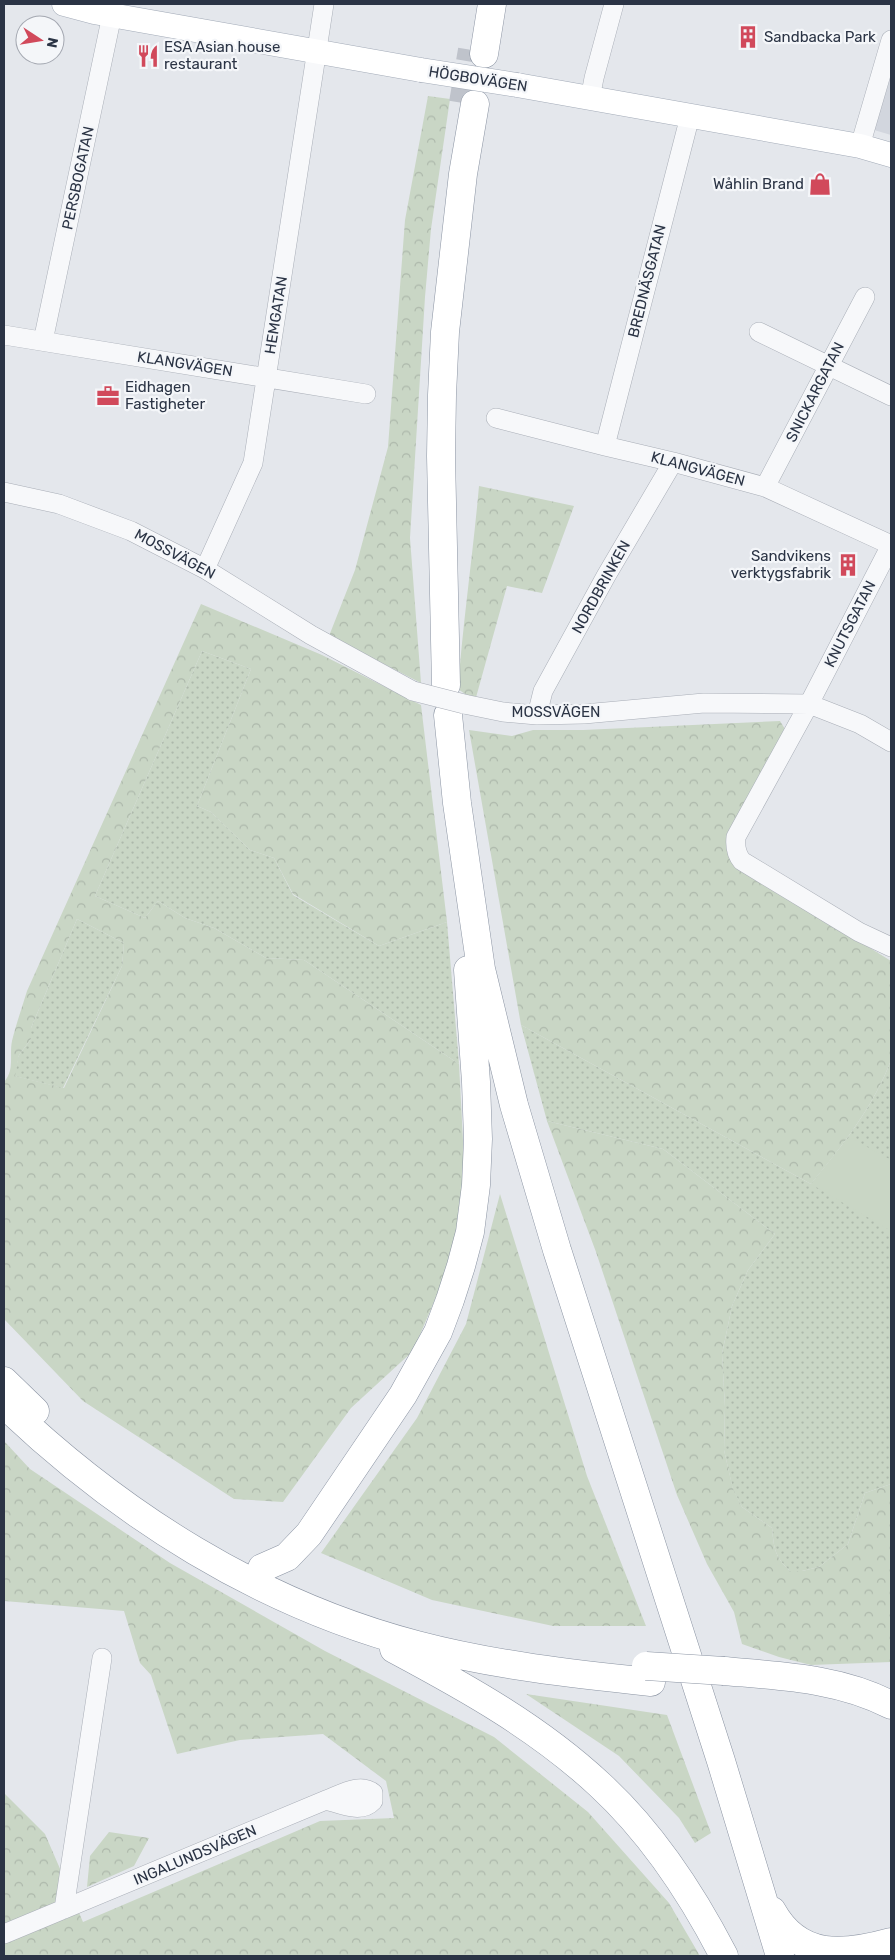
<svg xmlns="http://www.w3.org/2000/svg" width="895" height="1960" viewBox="0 0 895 1960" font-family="Rubik,sans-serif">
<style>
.built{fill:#d2d6de}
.grass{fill:url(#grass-dots)}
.forest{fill:url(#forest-crowns);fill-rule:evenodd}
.pitch{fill:#c9d6c5}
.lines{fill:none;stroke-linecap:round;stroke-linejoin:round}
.highway-tunnel{stroke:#bfc3cb;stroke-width:28;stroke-dasharray:28 14;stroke-linecap:butt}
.minor-casing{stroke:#a9aeb7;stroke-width:20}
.major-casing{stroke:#a3abb8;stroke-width:25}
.highway-casing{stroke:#8b94a3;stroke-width:29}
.minor{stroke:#f7f8fa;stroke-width:19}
.major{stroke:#fff;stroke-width:24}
.highway{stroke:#fff;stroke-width:28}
.minor-bridge-casing{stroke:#a9aeb7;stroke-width:20;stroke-linecap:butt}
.major-bridge-casing{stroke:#a3abb8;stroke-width:25;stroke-linecap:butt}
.highway-bridge-casing{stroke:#8b94a3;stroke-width:29;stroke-linecap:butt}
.minor-bridge{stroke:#f7f8fa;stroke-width:19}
.major-bridge{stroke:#fff;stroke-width:24}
.highway-bridge{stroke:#fff;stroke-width:28}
.labels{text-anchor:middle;stroke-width:4.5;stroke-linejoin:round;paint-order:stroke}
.poi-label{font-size:15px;fill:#2b3445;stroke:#f4f6f9;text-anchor:start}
.street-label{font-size:15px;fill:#2b3445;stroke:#f4f6f9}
</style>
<defs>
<pattern id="grass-dots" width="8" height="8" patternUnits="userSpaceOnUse" patternTransform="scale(1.25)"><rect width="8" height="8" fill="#c9d6c5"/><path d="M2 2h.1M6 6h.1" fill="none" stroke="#adb8ab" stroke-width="1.8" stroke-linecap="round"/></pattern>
<pattern id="forest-crowns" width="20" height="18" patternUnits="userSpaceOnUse" patternTransform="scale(1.25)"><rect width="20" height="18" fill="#c9d6c5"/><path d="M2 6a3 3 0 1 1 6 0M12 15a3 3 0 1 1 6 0" fill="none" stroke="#adb8ab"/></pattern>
</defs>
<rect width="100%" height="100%" fill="#e4e7ec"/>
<path class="built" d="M 891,76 L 891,135 L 874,130 Z"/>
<path class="grass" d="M 202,651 L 251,669 L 197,806 L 211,812 L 250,850 L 274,858 L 293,895 L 379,946 L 447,922 L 459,1064 L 304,960 L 266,958 L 214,928 L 185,918 L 158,901 L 145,918 L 95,896 Z
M 77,919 L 124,943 L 122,966 L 63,1088 L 14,1076 L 19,1055 L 31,1039 L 31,1028 Z
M 521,1025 L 811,1184 C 842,1146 874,1106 891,1060 L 891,1484 L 865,1493 L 848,1544 L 819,1567 L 802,1571 L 790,1571 C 775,1557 774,1549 772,1528 L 742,1507 L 733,1490 L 724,1450 L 725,1407 L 722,1354 L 732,1306 L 748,1270 L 775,1234 L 663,1149 L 547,1121 Z"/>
<path class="forest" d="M 428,96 L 450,99 L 431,229 L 425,297 L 410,538 L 421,683 L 329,636 L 355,570 L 388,447 L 405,220 Z
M 479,486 L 574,506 L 542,593 L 507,586 L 475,701 L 458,689 C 463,621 473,554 479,486 Z
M 201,604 L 322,655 L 421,705 L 447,922 L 379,946 L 293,894 L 274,858 L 250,850 L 211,812 L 197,806 L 251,669 L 202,651 L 95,896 L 145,918 L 158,901 L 185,918 L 214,928 L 266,958 L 304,960 L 459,1064 L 465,1179 L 454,1255 L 413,1351 L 351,1408 L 283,1502 L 234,1499 L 83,1401 L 4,1319 L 4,1082 C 15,1070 9,1055 12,1041 C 16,1024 22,1008 27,991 ZM 77,919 L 124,943 L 122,966 L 64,1088 L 15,1076 L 19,1055 L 31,1039 L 31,1028 Z
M 780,721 L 788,734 L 728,843 L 729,857 L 743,869 L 891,961 L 891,1060 C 874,1106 842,1146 811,1184 L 521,1025 L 469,730 L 512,736 L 533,730 L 583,730 Z
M 547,1121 L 663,1149 L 775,1234 L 748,1270 L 732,1306 L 722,1354 L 725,1407 L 724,1450 L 733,1489 L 742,1507 L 772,1528 C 774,1549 775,1557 790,1571 L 802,1571 L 819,1567 L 848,1544 L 865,1493 L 891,1484 L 891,1662 L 811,1665 L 779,1657 L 742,1644 L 734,1612 L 707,1564 L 677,1495 L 596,1252 Z
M 500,1194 L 587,1476 L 646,1626 L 553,1626 L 432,1600 L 321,1553 L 417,1418 L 466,1324 Z
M 4,1441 L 30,1469 L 170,1563 L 325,1651 L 494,1737 L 588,1812 L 669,1903 L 700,1956 L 4,1956 L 4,1793 L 45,1834 L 83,1922 L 320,1821 L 394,1818 L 386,1781 L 323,1734 L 240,1740 L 177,1754 L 151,1675 L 140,1663 L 124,1611 L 4,1601 Z
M 526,1694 L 667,1715 L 711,1833 L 695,1843 L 679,1818 L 619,1756 Z
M 109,1832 L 149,1838 L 134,1866 L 87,1887 L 90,1856 Z"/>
<path class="pitch" d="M 849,1137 L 891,1160 L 891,1231 L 811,1184 Z"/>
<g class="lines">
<path class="highway-tunnel" d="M 463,103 L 472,50"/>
<defs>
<path id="minor" d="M 590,99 L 594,78 L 614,4
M 860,146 L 891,40
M 759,332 L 891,396
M 4,335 L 366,394
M 43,341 L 112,15
M 496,418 L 605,446 L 673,462 L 765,487 L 891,545
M 605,446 L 690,116
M 765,487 L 865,297
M 4,492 L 59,504 L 131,531 L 205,569 L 311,635 L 413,691
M 891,545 L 809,704 L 736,837 C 735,846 736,854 742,861 L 859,932 L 891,947
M 205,569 L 253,463 L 324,4
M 464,704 L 503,712 L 537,715 L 584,714 L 704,703 L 809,704 L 860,724 L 891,742
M 537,715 L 543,691 L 606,576 L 673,462
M 64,1909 L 102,1658
M 4,1934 L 326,1800 C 340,1795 360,1782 373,1793 L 373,1801 C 361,1814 341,1804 326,1800"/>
<path id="major" d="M 64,4 L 94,12 L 421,70
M 517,85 L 860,146 L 891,155"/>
<path id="highway" d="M 484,54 L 492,4
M 446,685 L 441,456 L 442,395 L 445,332 L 463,174 L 475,104
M 448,715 L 457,803 L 481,969 L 514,1105 L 557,1250 L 721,1761 L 780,1956
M 4,1381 L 35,1411
M 4,1404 C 120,1515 260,1604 417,1645 C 493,1665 573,1674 651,1682
M 262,1568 L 287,1557 L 309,1534 L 403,1395 L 438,1332 L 450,1300 L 461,1266 L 470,1232 L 476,1185 L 478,1139 L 476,1082 L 468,970
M 394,1649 C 467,1688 539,1728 600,1785 C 652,1833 692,1894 724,1956
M 724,1671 C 780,1676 840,1678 891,1705
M 772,1911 C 799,1960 844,1955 891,1942"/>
</defs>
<use href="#minor" class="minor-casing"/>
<use href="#major" class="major-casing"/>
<use href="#highway" class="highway-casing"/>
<use href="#minor" class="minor"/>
<use href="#major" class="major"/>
<use href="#highway" class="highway"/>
<defs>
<path id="minor-bridge" d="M 413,691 L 464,704"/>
<path id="major-bridge" d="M 421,70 L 517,85"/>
<path id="highway-bridge" d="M 646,1666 L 724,1671"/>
</defs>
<use href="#minor-bridge" class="minor-bridge-casing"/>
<use href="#major-bridge" class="major-bridge-casing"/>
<use href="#highway-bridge" class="highway-bridge-casing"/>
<use href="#minor-bridge" class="minor-bridge"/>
<use href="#major-bridge" class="major-bridge"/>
<use href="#highway-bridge" class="highway-bridge"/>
</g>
<defs>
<symbol id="building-bare" viewBox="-9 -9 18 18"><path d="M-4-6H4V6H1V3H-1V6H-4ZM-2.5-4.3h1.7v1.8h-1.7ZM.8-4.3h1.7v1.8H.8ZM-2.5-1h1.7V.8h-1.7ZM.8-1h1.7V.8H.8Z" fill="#d1495b" stroke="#f4f6f9" stroke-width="2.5" paint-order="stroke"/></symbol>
<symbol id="restaurant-bare" viewBox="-9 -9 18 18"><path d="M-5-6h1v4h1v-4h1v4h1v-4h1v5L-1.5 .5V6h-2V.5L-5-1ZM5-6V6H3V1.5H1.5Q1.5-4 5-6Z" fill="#d1495b" stroke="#f4f6f9" stroke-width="2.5" paint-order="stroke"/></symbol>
<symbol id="shop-bare" viewBox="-9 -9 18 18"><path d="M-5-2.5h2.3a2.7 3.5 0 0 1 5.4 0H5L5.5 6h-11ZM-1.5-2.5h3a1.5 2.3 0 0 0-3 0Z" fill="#d1495b" stroke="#f4f6f9" stroke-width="2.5" paint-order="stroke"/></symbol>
<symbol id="office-bare" viewBox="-9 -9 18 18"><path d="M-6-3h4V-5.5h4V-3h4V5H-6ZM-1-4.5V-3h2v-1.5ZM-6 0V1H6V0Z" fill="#d1495b" stroke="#f4f6f9" stroke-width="2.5" paint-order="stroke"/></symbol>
</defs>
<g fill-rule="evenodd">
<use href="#building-bare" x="732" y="21" width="32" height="32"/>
<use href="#restaurant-bare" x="132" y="40" width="32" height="32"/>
<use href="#shop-bare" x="804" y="168" width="32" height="32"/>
<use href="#office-bare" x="92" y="380" width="32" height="32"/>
<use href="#building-bare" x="832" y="549" width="32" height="32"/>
</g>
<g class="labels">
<g class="poi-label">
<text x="764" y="42">Sandbacka Park</text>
<text x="164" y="52">ESA Asian house<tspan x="164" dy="17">restaurant</tspan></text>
<text x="804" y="189" text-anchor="end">Wåhlin Brand</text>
<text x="125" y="392">Eidhagen<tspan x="125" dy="17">Fastigheter</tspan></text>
<text x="831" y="561" text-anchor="end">Sandvikens<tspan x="831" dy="17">verktygsfabrik</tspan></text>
</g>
<g class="street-label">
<text transform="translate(478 79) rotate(9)" y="5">HÖGBOVÄGEN</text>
<text transform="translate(78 178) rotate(-78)" y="5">PERSBOGATAN</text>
<text transform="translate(647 281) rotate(-76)" y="5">BREDNÄSGATAN</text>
<text transform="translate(276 315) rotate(-81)" y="5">HEMGATAN</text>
<text transform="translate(185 364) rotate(9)" y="5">KLANGVÄGEN</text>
<text transform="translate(815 392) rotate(-63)" y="5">SNICKARGATAN</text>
<text transform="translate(698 469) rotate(15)" y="5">KLANGVÄGEN</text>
<text transform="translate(175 554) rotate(28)" y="5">MOSSVÄGEN</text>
<text transform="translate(601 587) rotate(-61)" y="5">NORDBRINKEN</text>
<text transform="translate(850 624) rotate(-63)" y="5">KNUTSGATAN</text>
<text x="556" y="717">MOSSVÄGEN</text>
<text transform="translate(195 1855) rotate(-23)" y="5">INGALUNDSVÄGEN</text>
</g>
</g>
<rect width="895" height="1960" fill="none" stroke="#2b3445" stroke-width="10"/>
<g transform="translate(40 40) rotate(102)"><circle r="24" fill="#f4f6f9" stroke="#a4a8b1"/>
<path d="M0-4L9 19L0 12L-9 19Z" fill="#d1495b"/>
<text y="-8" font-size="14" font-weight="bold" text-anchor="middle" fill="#2b3445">N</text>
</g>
</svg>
